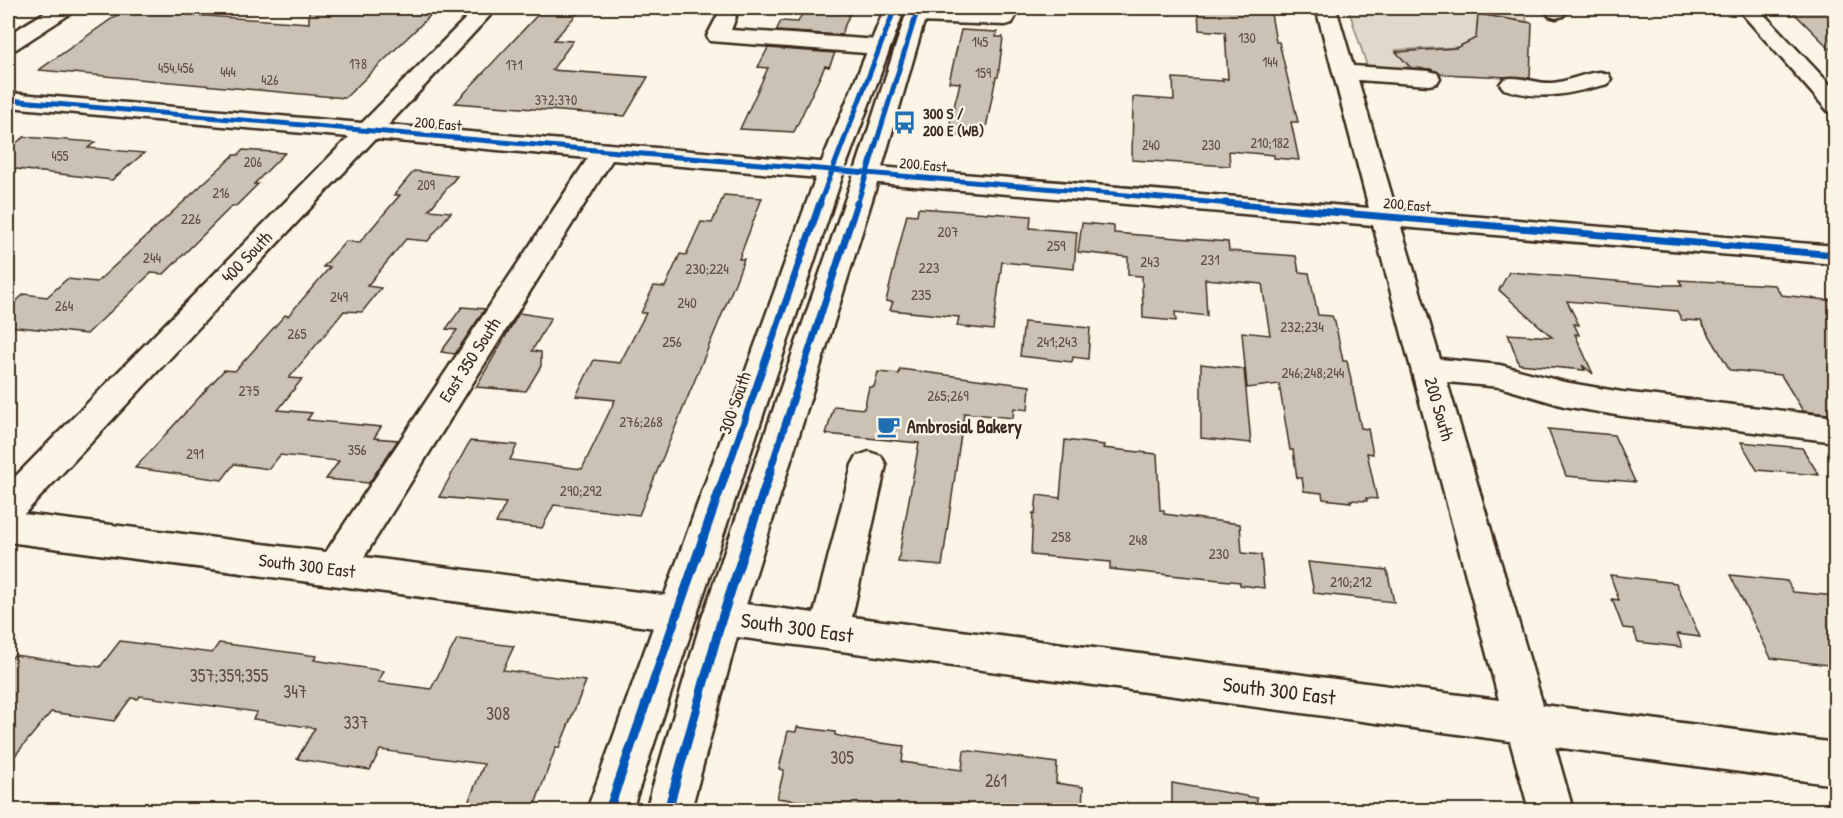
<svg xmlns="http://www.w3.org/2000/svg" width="1843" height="818" viewBox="0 0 1843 818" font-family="'Patrick Hand',sans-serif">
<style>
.green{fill:#e0d8c8;stroke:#8e8173;stroke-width:1.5}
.building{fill:#ccc2b3;stroke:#3b2a1e;stroke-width:1.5}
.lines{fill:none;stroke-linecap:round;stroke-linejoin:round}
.minor-casing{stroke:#3b2a1e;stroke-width:5}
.major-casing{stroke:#3b2a1e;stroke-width:5}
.minor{fill:#fcf5e5;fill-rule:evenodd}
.major{fill:#fcf5e5;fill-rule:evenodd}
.cycleway-far2-casing{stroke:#fcf5e5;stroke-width:8}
.cycleway-far1-casing{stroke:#fcf5e5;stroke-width:10}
.cycleway-casing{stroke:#fcf5e5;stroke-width:13}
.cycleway-far2{stroke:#0057b8;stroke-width:5}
.cycleway-far1{stroke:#0057b8;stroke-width:7}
.cycleway{stroke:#0057b8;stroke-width:9}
.labels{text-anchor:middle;stroke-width:4.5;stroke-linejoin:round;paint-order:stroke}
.far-number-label{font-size:14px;fill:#5f5043}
.far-poi-label{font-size:15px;font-weight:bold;fill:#3b2a1e;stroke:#fcf5e5;text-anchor:start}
.far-street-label{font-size:15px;fill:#3b2a1e;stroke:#fcf5e5}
.number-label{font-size:15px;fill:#5f5043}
.street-label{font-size:18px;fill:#3b2a1e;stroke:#fcf5e5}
.poi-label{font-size:18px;font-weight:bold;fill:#3b2a1e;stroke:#fcf5e5;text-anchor:start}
.near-number-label{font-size:18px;fill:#5f5043}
.near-street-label{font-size:21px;fill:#3b2a1e;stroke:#fcf5e5}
</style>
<rect width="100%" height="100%" fill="#fcf5e5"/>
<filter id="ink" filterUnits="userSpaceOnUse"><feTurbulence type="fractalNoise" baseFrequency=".0167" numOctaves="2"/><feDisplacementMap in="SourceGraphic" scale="12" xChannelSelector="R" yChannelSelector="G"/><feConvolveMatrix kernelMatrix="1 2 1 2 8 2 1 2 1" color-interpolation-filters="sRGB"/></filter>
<g filter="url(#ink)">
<path class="green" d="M 1348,8 L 1540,8 L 1541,10 L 1524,9 L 1527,22 L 1478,14 L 1476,43 L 1462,45 L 1463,47 L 1396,50 L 1409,65 L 1401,71 L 1368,69 Z"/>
<path class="building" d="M 127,8 L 197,10 L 191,15 L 309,23 L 309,8 L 438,8 L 345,98 L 39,70 Z
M 549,8 L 582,8 L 554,40 L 573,41 L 552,70 L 648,77 L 625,116 L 455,103 L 543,9 Z
M 805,8 L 852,8 L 841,35 L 776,31 L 781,21 L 798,22 Z
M 1198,8 L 1270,8 L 1276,42 L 1279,42 L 1298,122 L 1291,122 L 1299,160 L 1274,158 L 1274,155 L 1229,151 L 1230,166 L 1132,160 L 1133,97 L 1174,100 L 1173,78 L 1223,81 L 1222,78 L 1228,79 L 1225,32 L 1199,30 Z
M 1789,8 L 1836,8 L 1836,55 Z
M 1478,14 L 1532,23 L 1530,78 L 1440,74 L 1430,69 L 1411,68 L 1396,52 L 1456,48 L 1476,38 Z
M 961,30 L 997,32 L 996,37 L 1003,37 L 998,77 L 996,77 L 984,138 L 947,135 L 960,83 L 949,82 Z
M 768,48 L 835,53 L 829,67 L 825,66 L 794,132 L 740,129 L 768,68 L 758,67 Z
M 24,137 L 95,142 L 88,148 L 144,153 L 112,180 L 8,168 L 8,149 Z
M 243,150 L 285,153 L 254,184 L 258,184 L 236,206 L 232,206 L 164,274 L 151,273 L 87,334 L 8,326 L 8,309 L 24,294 L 47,297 L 67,279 L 97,282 L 234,155 L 238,155 Z
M 414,171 L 457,176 L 429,210 L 451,212 L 428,241 L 406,239 L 367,286 L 381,288 L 362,312 L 344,311 L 289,378 L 302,379 L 278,410 L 312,413 L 307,420 L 381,427 L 374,438 L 398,440 L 369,483 L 326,479 L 339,461 L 280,455 L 269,469 L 234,464 L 222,480 L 135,468 L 224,370 L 235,371 L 285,315 L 288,316 L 330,267 L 323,267 L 346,241 L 359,243 L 400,195 L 394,195 Z
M 724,195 L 762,198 L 739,259 L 744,259 L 735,283 L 639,515 L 554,505 L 542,528 L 496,523 L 506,503 L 439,497 L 470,441 L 517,445 L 510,460 L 582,469 L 615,400 L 576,396 L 594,360 L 620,363 L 646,313 L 641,313 L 654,286 L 665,287 L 680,254 L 686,255 L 701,222 L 712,223 Z
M 918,208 L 1031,216 L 1030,228 L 1077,232 L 1074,269 L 1002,262 L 993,330 L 957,326 L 959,317 L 890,310 L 893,302 L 886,301 L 907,214 L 917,215 Z
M 1082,223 L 1114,226 L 1114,233 L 1228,242 L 1229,251 L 1296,256 L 1299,272 L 1309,273 L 1318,315 L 1332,316 L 1335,322 L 1343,361 L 1347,361 L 1361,428 L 1368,429 L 1373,454 L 1367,453 L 1377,499 L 1366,498 L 1367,501 L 1350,500 L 1351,502 L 1323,499 L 1322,493 L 1304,491 L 1302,478 L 1297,478 L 1293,450 L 1290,450 L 1279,384 L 1247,388 L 1242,332 L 1270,335 L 1262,284 L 1205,279 L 1207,316 L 1175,312 L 1176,321 L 1143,318 L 1142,276 L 1128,275 L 1128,257 L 1078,252 Z
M 1509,272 L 1663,285 L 1682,285 L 1679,280 L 1775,285 L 1781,295 L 1836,301 L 1836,415 L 1803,411 L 1781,375 L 1730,370 L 1701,321 L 1682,320 L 1677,311 L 1567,301 L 1579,325 L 1574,324 L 1579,335 L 1575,334 L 1593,374 L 1582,365 L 1585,370 L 1519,364 L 1508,334 L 1552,337 L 1499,290 Z
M 462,307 L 485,309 L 455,354 L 441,352 L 457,330 L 446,329 Z
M 519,313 L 551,318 L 532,351 L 541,352 L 541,366 L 526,391 L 476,387 Z
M 1024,322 L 1090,328 L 1088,359 L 1073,357 L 1072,362 L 1020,356 Z
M 1201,364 L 1244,369 L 1251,443 L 1201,438 Z
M 900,369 L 1030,386 L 1028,410 L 1014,408 L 1013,418 L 964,413 L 942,566 L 898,562 L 919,443 L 826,434 L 834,406 L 864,409 L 869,387 L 874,387 L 878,372 L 899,374 Z
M 1548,429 L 1614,435 L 1635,482 L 1566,476 Z
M 1065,440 L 1104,445 L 1103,448 L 1157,454 L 1160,510 L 1164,510 L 1164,514 L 1240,524 L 1242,553 L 1261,555 L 1264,588 L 1240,585 L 1240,582 L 1110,569 L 1110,562 L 1031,555 L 1033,513 L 1035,514 L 1037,495 L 1060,498 Z
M 1741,442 L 1802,448 L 1819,475 L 1757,470 Z
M 1308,562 L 1387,570 L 1394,602 L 1314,593 Z
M 1610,575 L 1676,583 L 1700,637 L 1677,634 L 1682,647 L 1638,642 L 1633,629 L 1623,628 L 1612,599 L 1619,600 Z
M 1730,575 L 1787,581 L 1793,592 L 1836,596 L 1836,666 L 1771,658 Z
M 457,639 L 514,646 L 503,670 L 586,681 L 559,748 L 556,747 L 533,810 L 465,810 L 484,764 L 380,750 L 370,770 L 297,759 L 315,728 L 253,719 L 257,712 L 140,696 L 138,699 L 131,698 L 114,721 L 51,712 L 8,764 L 8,663 L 14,655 L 100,667 L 120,641 L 212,653 L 219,643 L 317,656 L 314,660 L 384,671 L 378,682 L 431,689 Z
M 797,727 L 835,732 L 835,735 L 857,740 L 904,746 L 902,762 L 962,770 L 964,750 L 1057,763 L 1056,783 L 1083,787 L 1082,810 L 842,810 L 842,807 L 777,798 L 784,770 L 779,769 L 788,731 L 796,732 Z
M 1172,783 L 1257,798 L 1256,810 L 1172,810 Z"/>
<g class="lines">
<defs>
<path id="minor" d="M 52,8 L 76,8 L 73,12 L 16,49 L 8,50 L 8,35 Z
M 476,8 L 497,8 L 388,125 L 831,163 L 840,166 L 844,171 L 840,176 L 831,179 L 612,160 L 364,557 L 678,597 L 692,602 L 698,614 L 692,626 L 678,631 L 8,542 L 8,484 L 349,137 L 8,107 L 8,93 L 362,123 ZM 375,139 L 588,158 L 326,552 L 24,514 Z
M 1000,8 L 1020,8 L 1012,23 L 1005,25 L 916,22 L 909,20 L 906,16 L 909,12 L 916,10 L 997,13 Z
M 1316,8 L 1336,8 L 1353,66 L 1429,71 L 1437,73 L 1440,78 L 1437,83 L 1429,85 L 1358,80 L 1396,210 L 1836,246 L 1836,264 L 1401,227 L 1440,359 L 1500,365 L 1564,382 L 1622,392 L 1836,417 L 1836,442 L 1622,416 L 1564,406 L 1500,387 L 1447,382 L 1543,705 L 1836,743 L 1836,785 L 1555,747 L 1573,810 L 1529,810 L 1510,741 L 722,635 L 708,630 L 702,618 L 708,606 L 722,601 L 814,613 L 852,465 L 857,456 L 869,452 L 881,456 L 886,465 L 852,617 L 1499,700 L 1373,225 L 867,182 L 858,179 L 854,174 L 858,169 L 867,166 L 1369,208 Z
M 1543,8 L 1563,8 L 1566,12 L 1563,16 L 1556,18 L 1549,16 Z
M 1737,8 L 1758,8 L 1836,91 L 1836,113 L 1828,111 Z
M 726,11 L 733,13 L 736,17 L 731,30 L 879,40 L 887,42 L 890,47 L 887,52 L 879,54 L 710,41 L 707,36 L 719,13 Z
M 1600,72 L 1608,74 L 1611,79 L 1608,84 C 1570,93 1543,102 1504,89 L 1500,84 L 1504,79 C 1519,75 1536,84 1552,83 C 1568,82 1583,73 1600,72 Z"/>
<path id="major" d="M 885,8 L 905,8 L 844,171 L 632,810 L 587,810 L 818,171 Z
M 908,8 L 928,8 L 880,174 L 742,618 L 691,810 L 646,810 L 702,618 L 854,174 Z"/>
</defs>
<use href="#minor" class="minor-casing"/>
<use href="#major" class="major-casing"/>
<use href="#minor" class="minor"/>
<use href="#major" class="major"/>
<defs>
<path id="cycleway-far2" d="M 8,100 L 1243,205
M 819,205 L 895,8
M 857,205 L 918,8"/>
<path id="cycleway-far1" d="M 1225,203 L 1836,255
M 727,471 L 820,203
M 770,471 L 857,203"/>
<path id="cycleway" d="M 609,810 L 727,469
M 668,810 L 722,618 L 771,469"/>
</defs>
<use href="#cycleway-far2" class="cycleway-far2-casing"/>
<use href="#cycleway-far1" class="cycleway-far1-casing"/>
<use href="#cycleway" class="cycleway-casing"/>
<use href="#cycleway-far2" class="cycleway-far2"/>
<use href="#cycleway-far1" class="cycleway-far1"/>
<use href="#cycleway" class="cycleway"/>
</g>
</g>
<defs>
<symbol id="bus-bare" viewBox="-9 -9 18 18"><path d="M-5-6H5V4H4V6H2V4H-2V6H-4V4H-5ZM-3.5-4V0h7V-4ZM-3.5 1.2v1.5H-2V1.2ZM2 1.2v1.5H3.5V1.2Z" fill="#1f6fb2" stroke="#fcf5e5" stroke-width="2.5" paint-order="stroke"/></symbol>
<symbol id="cafe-bare" viewBox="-9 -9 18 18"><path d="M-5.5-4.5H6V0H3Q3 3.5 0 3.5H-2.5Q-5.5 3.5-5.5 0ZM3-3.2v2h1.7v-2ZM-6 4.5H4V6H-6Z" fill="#1f6fb2" stroke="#fcf5e5" stroke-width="2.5" paint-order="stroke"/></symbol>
</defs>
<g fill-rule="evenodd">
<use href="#bus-bare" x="888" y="106" width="33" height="33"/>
<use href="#cafe-bare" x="872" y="410" width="33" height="33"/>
</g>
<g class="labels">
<g class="far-number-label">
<text x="1247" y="43">130</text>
<text x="980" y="47">145</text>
<text x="1270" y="67">144</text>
<text x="358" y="69">178</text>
<text x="514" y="70">171</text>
<text x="176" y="73">454,456</text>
<text x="228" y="77">444</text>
<text x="983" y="78">159</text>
<text x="270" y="85">426</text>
<text x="556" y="105">372;370</text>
<text x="1270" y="148">210;182</text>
<text x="1151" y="150">240</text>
<text x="1211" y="150">230</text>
<text x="60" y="161">455</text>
<text x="253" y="167">206</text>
<text x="426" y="190">209</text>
<text x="221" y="198">216</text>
</g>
<g class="far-poi-label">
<text x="923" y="119">300 S /<tspan x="923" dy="17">200 E (WB)</tspan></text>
</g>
<g class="far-street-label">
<text transform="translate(438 124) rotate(5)" y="5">200 East</text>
<text transform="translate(923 165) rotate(5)" y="5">200 East</text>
<text transform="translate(1407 205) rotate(5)" y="5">200 East</text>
</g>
<g class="number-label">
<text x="191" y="224">226</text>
<text x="948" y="237">207</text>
<text x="1056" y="251">259</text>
<text x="152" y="263">244</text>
<text x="1210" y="265">231</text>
<text x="1150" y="267">243</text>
<text x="929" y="273">223</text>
<text x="707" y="274">230;224</text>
<text x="921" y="300">235</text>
<text x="339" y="302">249</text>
<text x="687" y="308">240</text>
<text x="64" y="311">264</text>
<text x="1302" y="332">232;234</text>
<text x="297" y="339">265</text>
<text x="672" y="347">256</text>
<text x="1057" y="347">241;243</text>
<text x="1313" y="378">246;248;244</text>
<text x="249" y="396">275</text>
<text x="948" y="401">265;269</text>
<text x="641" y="427">276;268</text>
<text x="357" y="455">356</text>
<text x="195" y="459">291</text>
<text x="581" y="496">290;292</text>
<text x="1061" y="542">258</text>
<text x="1138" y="545">248</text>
<text x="1219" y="559">230</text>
<text x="1351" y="587">210;212</text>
</g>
<g class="street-label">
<text transform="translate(247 257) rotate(-46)" y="6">400 South</text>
<text transform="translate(470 360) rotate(-57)" y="6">East 350 South</text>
<text transform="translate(735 403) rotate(-71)" y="6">300 South</text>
<text transform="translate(1439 409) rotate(74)" y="6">200 South</text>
<text transform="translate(307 566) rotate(7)" y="6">South 300 East</text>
</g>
<g class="poi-label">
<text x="907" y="433">Ambrosial Bakery</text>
</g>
<g class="near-number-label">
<text x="229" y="682">357;359;355</text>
<text x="295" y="698">347</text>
<text x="498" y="720">308</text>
<text x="356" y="729">337</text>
<text x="842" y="764">305</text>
<text x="996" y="787">261</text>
</g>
<g class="near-street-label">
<text transform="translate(797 628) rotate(8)" y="7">South 300 East</text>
<text transform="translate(1279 691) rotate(7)" y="7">South 300 East</text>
</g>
</g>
<rect width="1843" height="818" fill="none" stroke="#fcf5e5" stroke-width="30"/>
<rect x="15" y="15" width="1813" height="788" fill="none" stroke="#3b2a1e" stroke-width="2" filter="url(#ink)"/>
</svg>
